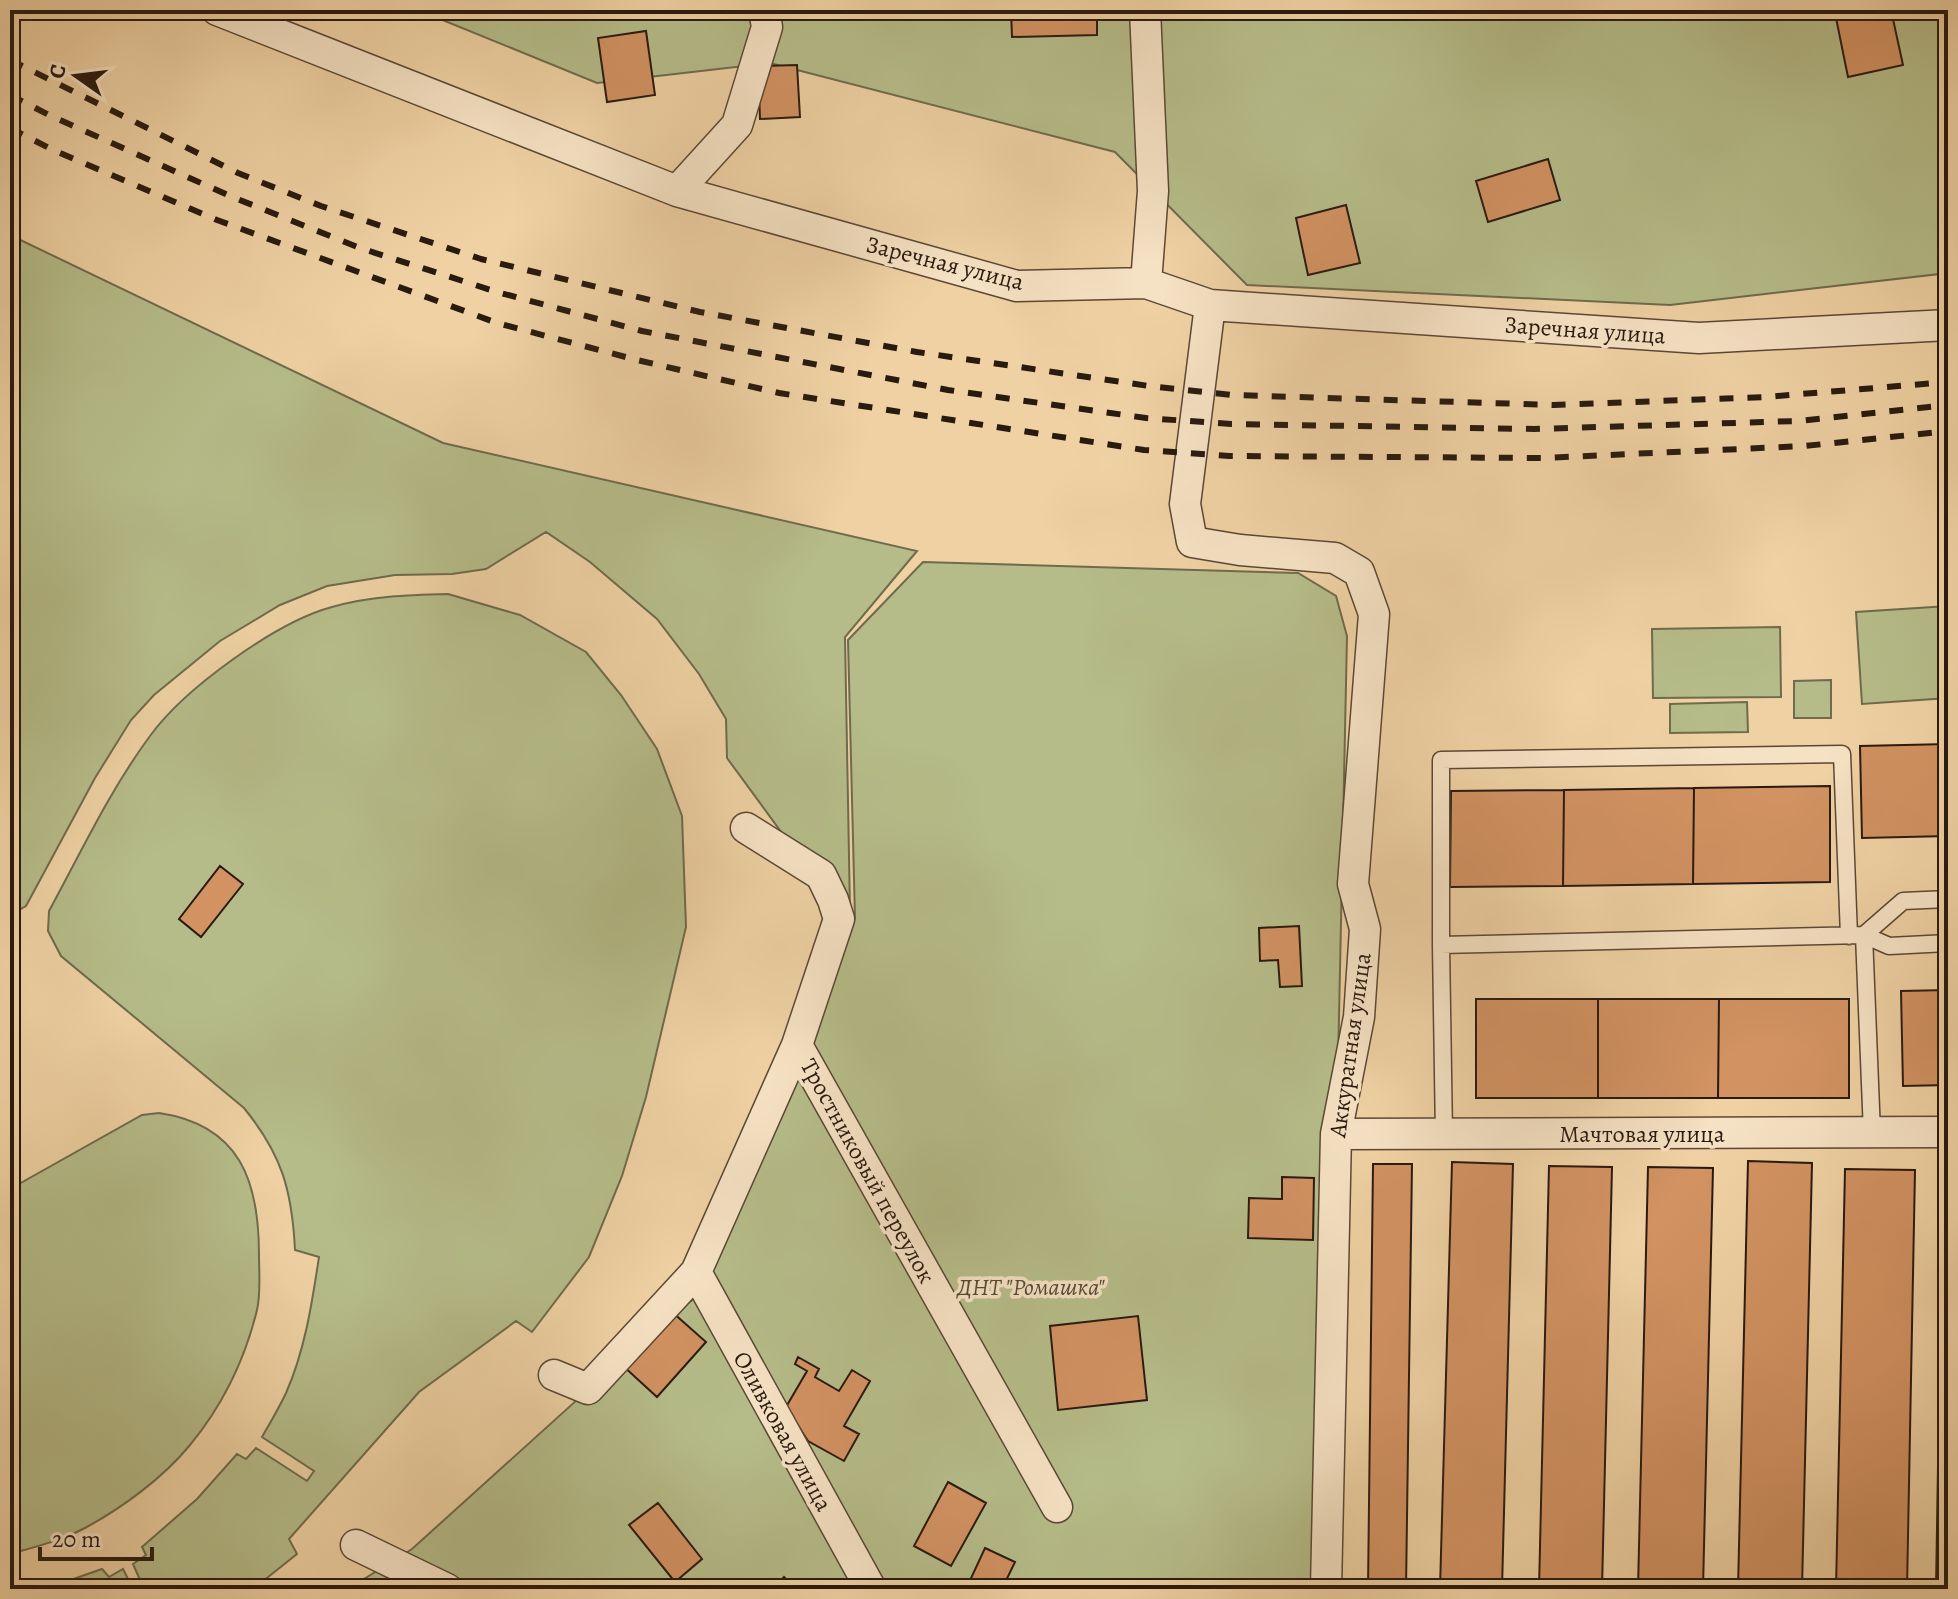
<svg xmlns="http://www.w3.org/2000/svg" width="1958" height="1599" viewBox="0 0 1958 1599" font-family="Alegreya,serif">
<style>
.green{fill:#b5bc89;stroke:#6f6b4c;stroke-width:2}
.building{fill:#d29262;stroke:#291a10;stroke-width:2}
.lines{fill:none;stroke-linecap:round;stroke-linejoin:round}
.lane-casing{stroke:#5a4835;stroke-width:19}
.street-casing{stroke:#5a4835;stroke-width:33}
.lane{stroke:#f5e1c3;stroke-width:16}
.street{stroke:#f5e1c3;stroke-width:30}
.rail{stroke:#291a10;stroke-width:6;stroke-dasharray:14 14;stroke-linecap:butt}
.labels{text-anchor:middle;stroke-width:7;stroke-linejoin:round;paint-order:stroke}
.street-label{font-size:24px;fill:#291a10;stroke:#f5e1c3}
.park-label{font-size:24px;font-style:italic;fill:#534b34;stroke:#f5e1c3}
</style>
<rect width="100%" height="100%" fill="#efd1a3"/>
<filter id="stains"><feTurbulence type="fractalNoise" baseFrequency=".0025" numOctaves="4"/><feColorMatrix values="0 0 0 0 .2 0 0 0 0 .09 0 0 0 0 .02 0 0 0 .5 -.17"/></filter>
<radialGradient id="worn" r=".72"><stop offset=".6" stop-color="#630" stop-opacity="0"/><stop offset="1" stop-color="#630" stop-opacity=".3"/></radialGradient>
<path class="green" d="M 418,10 L 1948,10 L 1948,273 L 1670,305 L 1247,285 L 1115,152 L 770,63 L 597,83 Z
M 10,235 L 443,443 L 917,551 L 845,637 L 850,911 L 790,844 L 727,758 L 726,719 L 699,674 L 657,619 L 590,562 L 546,532 L 486,569 L 452,574 L 395,575 L 327,586 L 280,605 L 220,641 L 154,695 L 131,720 L 95,778 L 26,906 L 10,915 Z
M 923,562 L 1298,573 L 1336,596 L 1347,636 L 1327,1589 L 348,1589 L 412,1549 L 672,1314 L 704,1292 L 855,918 L 848,640 Z
M 448,594 L 520,615 L 586,652 L 621,695 L 657,749 L 682,816 L 686,927 L 646,1097 L 622,1176 L 589,1257 L 532,1332 L 516,1321 L 419,1392 L 289,1539 L 297,1554 L 253,1589 L 144,1589 L 133,1564 L 146,1555 L 142,1547 L 197,1499 L 237,1454 L 246,1459 L 256,1448 L 307,1481 L 314,1471 L 262,1437 C 270,1423 279,1408 286,1393 C 305,1350 312,1303 319,1257 L 295,1250 C 292,1190 282,1155 244,1108 L 61,956 L 48,931 L 49,911 C 81,852 110,790 150,736 C 184,689 276,622 332,607 C 370,596 409,595 448,594 Z
M 1948,606 L 1948,698 L 1862,704 L 1856,612 Z
M 1780,627 L 1781,697 L 1653,698 L 1652,629 Z
M 1831,680 L 1831,718 L 1794,718 L 1794,681 Z
M 1747,702 L 1748,732 L 1670,733 L 1670,704 Z
M 159,1113 C 240,1125 259,1181 259,1255 C 259,1273 261,1293 257,1310 C 245,1359 222,1406 190,1445 C 163,1478 122,1508 85,1528 C 62,1540 35,1547 10,1554 L 10,1189 L 142,1115 Z
M 102,1569 L 109,1577 L 123,1569 L 133,1589 L 45,1589 Z"/>
<path class="building" d="M 1011,10 L 1097,10 L 1097,35 L 1012,37 Z
M 1848,10 L 1891,10 L 1903,65 L 1848,77 L 1835,13 Z
M 646,31 L 655,95 L 607,102 L 598,38 Z
M 797,65 L 800,117 L 760,119 L 758,66 Z
M 1548,159 L 1560,200 L 1488,222 L 1476,181 Z
M 1346,205 L 1360,263 L 1308,275 L 1296,218 Z
M 1948,744 L 1948,836 L 1862,838 L 1860,746 Z
M 1830,786 L 1830,882 L 1693,884 L 1694,788 Z
M 1694,788 L 1693,884 L 1563,886 L 1564,790 Z
M 1564,790 L 1563,886 L 1450,887 L 1451,791 Z
M 220,866 L 243,884 L 201,937 L 179,919 Z
M 1299,926 L 1302,986 L 1280,987 L 1278,960 L 1260,961 L 1259,928 Z
M 1948,990 L 1948,1085 L 1903,1086 L 1901,991 Z
M 1476,999 L 1598,999 L 1598,1098 L 1476,1098 Z
M 1598,999 L 1719,999 L 1718,1098 L 1598,1098 Z
M 1719,999 L 1849,999 L 1849,1098 L 1718,1098 Z
M 1943,1159 L 1948,1159 L 1948,1589 L 1936,1589 Z
M 1748,1161 L 1812,1163 L 1802,1589 L 1738,1589 Z
M 1452,1162 L 1513,1164 L 1502,1589 L 1440,1589 Z
M 1373,1164 L 1412,1164 L 1406,1589 L 1368,1589 Z
M 1549,1166 L 1612,1167 L 1602,1589 L 1539,1589 Z
M 1648,1167 L 1713,1168 L 1703,1589 L 1638,1589 Z
M 1845,1169 L 1915,1170 L 1907,1589 L 1836,1589 Z
M 1282,1177 L 1314,1178 L 1313,1240 L 1248,1238 L 1249,1198 L 1282,1199 Z
M 671,1311 L 706,1342 L 657,1397 L 622,1365 Z
M 1138,1316 L 1147,1400 L 1058,1410 L 1050,1326 Z
M 798,1357 L 819,1369 L 815,1377 L 839,1391 L 852,1370 L 870,1381 L 844,1426 L 859,1434 L 844,1461 L 808,1441 L 786,1407 L 807,1371 L 795,1364 Z
M 948,1482 L 986,1503 L 951,1566 L 914,1546 Z
M 658,1503 L 702,1559 L 675,1582 L 629,1525 Z
M 985,1548 L 1015,1562 L 1002,1589 L 966,1589 Z
M 784,1577 L 796,1589 L 773,1589 Z"/>
<g class="lines">
<defs>
<path id="lane" d="M 1441,945 L 1441,760 L 1842,754 L 1849,936
M 1872,1133 L 1864,935 L 1903,901 L 1948,899
M 1444,1136 L 1441,945 L 1864,935 L 1889,946 L 1948,943"/>
<path id="street" d="M 217,10 L 677,191 L 1017,286 L 1146,283 L 1210,305 L 1699,338 L 1948,325
M 1145,10 L 1153,191 L 1146,283
M 677,191 L 737,125 L 767,27 L 764,10
M 1210,305 L 1185,504 L 1192,542 L 1240,550 L 1335,558 L 1359,572 L 1374,614 L 1353,884 L 1365,929 L 1359,1017 L 1336,1134 L 1326,1589
M 797,1045 L 1057,1507
M 1336,1134 L 1948,1132
M 696,1272 L 871,1589
M 554,1375 L 588,1389 L 696,1272 L 797,1045 L 839,919 L 833,900 L 821,875 L 746,828
M 356,1545 L 447,1589"/>
</defs>
<use href="#lane" class="lane-casing"/>
<use href="#street" class="street-casing"/>
<use href="#lane" class="lane"/>
<use href="#street" class="street"/>
<path class="rail" d="M 10,60 L 238,173 L 321,206 L 481,259 L 700,312 L 917,352 L 1149,386 L 1233,395 L 1554,405 L 1765,397 L 1948,382
M 10,95 L 49,115 L 230,196 L 360,248 L 497,292 L 642,331 L 948,390 L 1146,418 L 1231,424 L 1534,429 L 1798,421 L 1948,405
M 10,128 L 53,150 L 217,220 L 497,323 L 637,360 L 779,393 L 1144,450 L 1229,456 L 1543,458 L 1805,446 L 1948,431"/>
</g>
<g class="labels">
<g class="street-label">
<text transform="translate(945 263) rotate(14)" y="8">Заречная улица</text>
<text transform="translate(1585 330) rotate(4)" y="8">Заречная улица</text>
<text transform="translate(1350 1045) rotate(-82)" y="8">Аккуратная улица</text>
<text x="1642" y="1142">Мачтовая улица</text>
<text transform="translate(868 1171) rotate(61)" y="8">Тростниковый переулок</text>
<text transform="translate(783 1431) rotate(61)" y="8">Оливковая улица</text>
</g>
<g class="park-label">
<text x="1031" y="1295">ДНТ "Ромашка"</text>
</g>
</g>
<rect width="1958" height="1599" fill="none" stroke="#efd1a3" stroke-width="40"/>
<rect x="12" y="12" width="1934" height="1575" fill="none" stroke="#291a10" stroke-width="4"/>
<rect x="20" y="20" width="1918" height="1559" fill="none" stroke="#291a10" stroke-width="2"/>
<g transform="translate(76 76) rotate(284)" stroke="#f5e1c3" stroke-width="6" paint-order="stroke">
<path d="M0-6L14 30L0 20L-14 30Z" fill="#291a10"/>
<text y="-12" font-size="22" font-weight="bold" text-anchor="middle" fill="#291a10">С</text>
</g>
<path d="M40 1547v12h112v-12" fill="none" stroke="#291a10" stroke-width="4"/>
<text x="52" y="1547" font-size="24" fill="#291a10" stroke="#f5e1c3" stroke-width="6" paint-order="stroke">20 m</text>
<rect width="100%" height="100%" filter="url(#stains)"/>
<rect width="100%" height="100%" fill="url(#worn)"/>
</svg>
